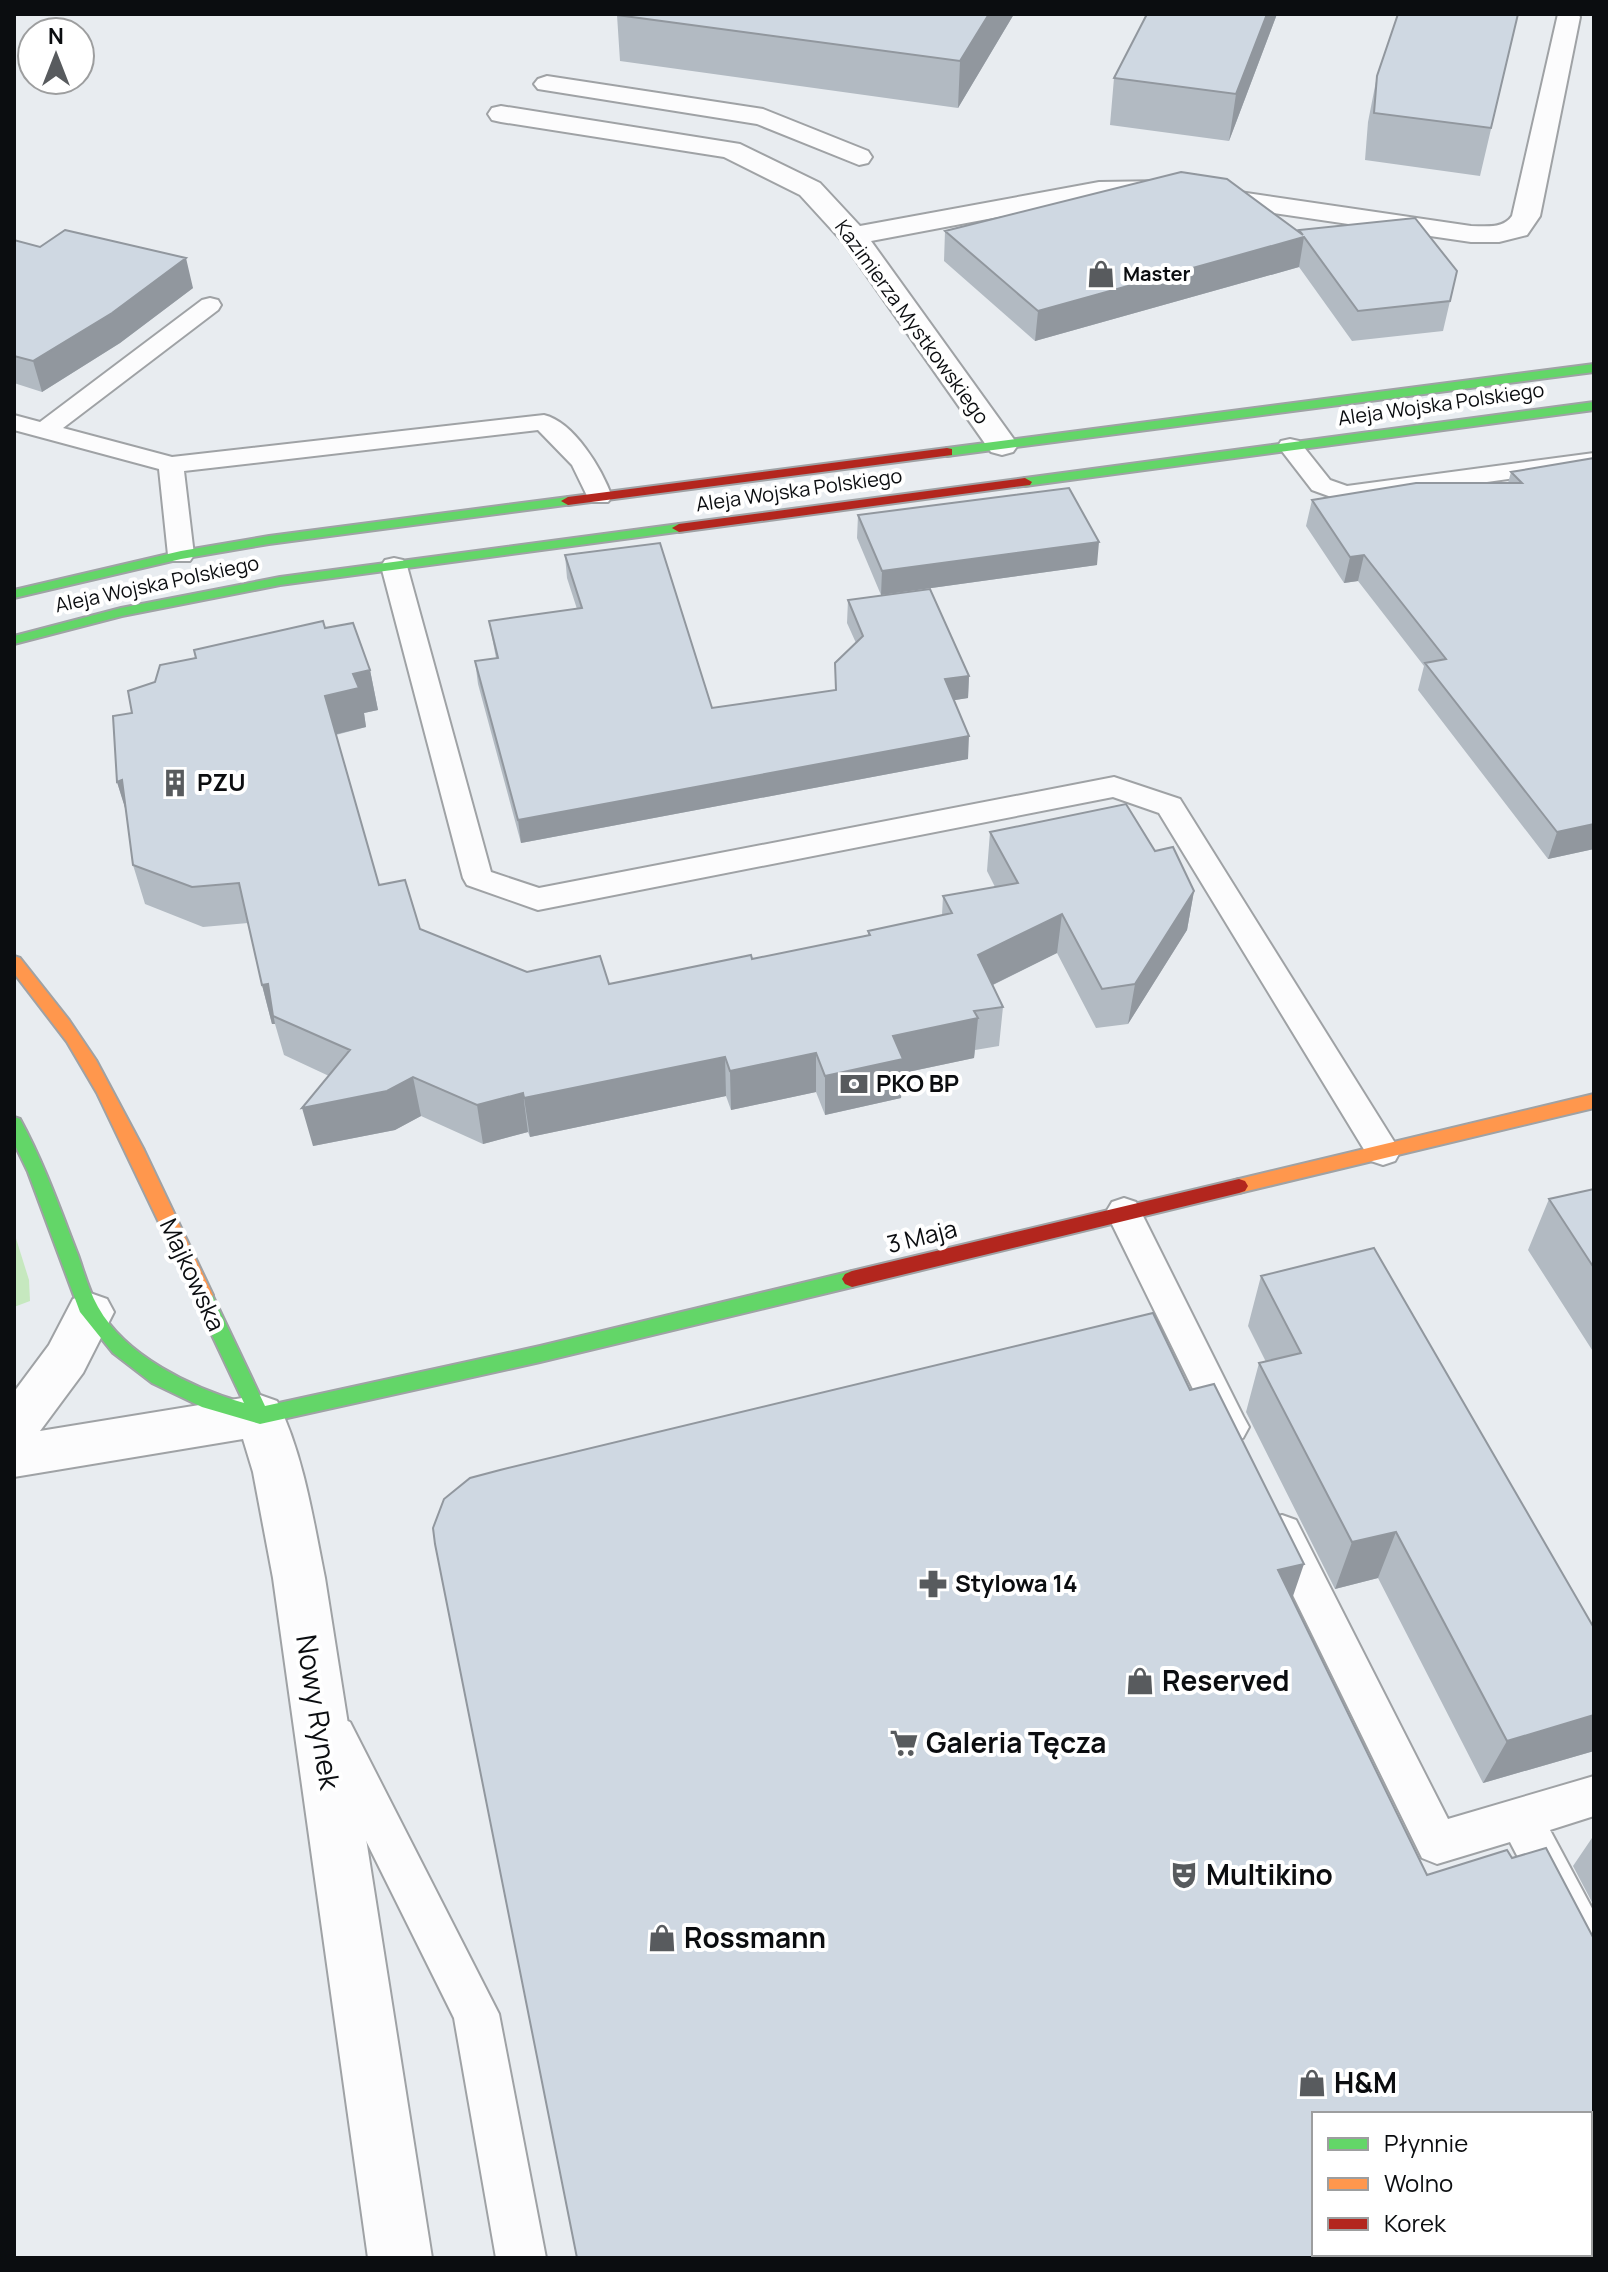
<svg xmlns="http://www.w3.org/2000/svg" width="1608" height="2272" viewBox="0 0 1608 2272" font-family="Manrope,sans-serif">
<style>
.green{fill:#c6e8bf}
.lines{fill:none;stroke-linecap:round;stroke-linejoin:round}
.lane-casing{stroke:#9fa2a5;stroke-width:4}
.street-casing{stroke:#9fa2a5;stroke-width:4}
.fast-casing{stroke:#9fa2a5;stroke-width:4}
.slow-casing{stroke:#9fa2a5;stroke-width:4}
.jam-casing{stroke:#9fa2a5;stroke-width:4}
.lane{fill:#fcfcfd;fill-rule:evenodd}
.street{fill:#fcfcfd;fill-rule:evenodd}
.fast{fill:#63d668;fill-rule:evenodd}
.slow{fill:#ff974d;fill-rule:evenodd}
.jam{fill:#b3261e;fill-rule:evenodd}
.wall{fill:#b2bac2}
.shaded-wall{fill:#91979e}
.building{fill:#cfd8e2;stroke:#91979e;stroke-width:2;fill-rule:evenodd}
.labels{text-anchor:middle;stroke-width:8;stroke-linejoin:round;paint-order:stroke}
.far-poi-label{font-size:20px;font-weight:bold;fill:#0b0d10;stroke:#fff;text-anchor:start}
.far-street-label{font-size:20px;fill:#0b0d10;stroke:#fff}
.poi-label{font-size:24px;font-weight:bold;fill:#0b0d10;stroke:#fff;text-anchor:start}
.street-label{font-size:24px;fill:#0b0d10;stroke:#fff}
.near-poi-label{font-size:28px;font-weight:bold;fill:#0b0d10;stroke:#fff;text-anchor:start}
.near-street-label{font-size:28px;fill:#0b0d10;stroke:#fff}
</style>
<rect width="100%" height="100%" fill="#e8ecf0"/>
<path class="green" d="M 14,1232 L 29,1280 L 30,1301 L 14,1307 Z"/>
<g class="lines">
<defs>
<path id="lane" d="M 210,298 L 218,300 L 221,305 L 218,310 L 63,428 L 172,457 L 544,415 C 574,422 602,469 612,497 L 608,502 L 590,502 L 572,465 L 538,430 L 184,471 L 194,555 L 190,561 L 172,561 L 168,555 L 159,469 L 14,430 L 14,415 L 40,422 L 202,300 Z
M 1290,439 L 1299,441 L 1330,480 L 1347,486 L 1594,453 L 1594,467 L 1345,502 L 1312,490 L 1278,446 L 1281,441 Z
M 394,558 L 403,560 L 407,566 L 491,872 L 539,888 L 1114,777 L 1180,799 L 1395,1143 L 1400,1152 L 1395,1161 L 1383,1165 L 1371,1161 L 1159,813 L 1113,797 L 538,910 L 467,885 L 463,878 L 381,566 L 385,560 Z
M 1124,1198 L 1136,1202 L 1243,1416 L 1249,1427 L 1243,1438 L 1230,1443 L 1217,1438 L 1106,1212 L 1112,1202 Z
M 1282,1515 L 1296,1520 L 1448,1819 L 1594,1776 L 1594,1816 L 1550,1830 L 1594,1912 L 1594,1980 L 1578,1973 L 1510,1842 L 1437,1864 L 1422,1858 L 1262,1532 L 1268,1520 Z
M 335,1716 L 350,1722 L 499,2014 L 546,2258 L 496,2258 L 454,2018 L 314,1736 L 320,1722 Z"/>
<path id="street" d="M 1558,14 L 1578,14 L 1580,17 L 1540,216 L 1527,235 L 1499,242 L 1471,242 L 1165,197 L 1099,198 L 871,241 L 1018,445 L 1013,452 L 1002,455 L 991,452 L 843,242 L 800,195 L 724,157 L 501,122 L 492,120 L 488,114 L 492,108 L 501,106 L 740,144 L 820,183 L 860,226 L 1099,182 L 1165,181 L 1471,226 C 1486,226 1503,229 1512,216 Z
M 547,76 L 763,109 L 868,151 L 872,157 L 868,163 L 859,165 L 757,124 L 538,89 L 534,84 L 538,79 Z
M 90,1293 L 107,1299 L 114,1312 L 83,1373 L 40,1431 L 260,1395 L 277,1401 C 304,1456 313,1519 325,1578 L 432,2258 L 368,2258 L 273,1578 L 253,1472 L 243,1439 L 14,1477 L 14,1392 L 49,1345 L 73,1299 Z"/>
<path id="fast" d="M 1594,364 L 1594,372 L 947,456 L 940,452 L 947,448 Z
M 1594,402 L 1594,410 L 1025,486 L 1018,482 L 1025,478 Z
M 568,497 L 573,498 L 573,504 L 269,544 L 181,559 L 14,598 L 14,590 L 181,551 L 269,536 Z
M 679,524 L 686,528 L 684,531 L 280,585 L 122,616 L 14,644 L 14,636 L 121,608 L 280,577 Z
M 14,1117 L 20,1119 C 44,1163 60,1209 78,1255 C 84,1272 89,1291 98,1307 C 125,1356 192,1388 244,1403 L 193,1295 L 196,1290 L 210,1290 L 265,1406 L 540,1346 L 852,1271 L 859,1274 L 862,1279 L 859,1284 L 852,1287 L 540,1362 L 260,1424 L 202,1407 L 152,1383 L 113,1353 L 80,1312 L 28,1172 L 14,1143 Z"/>
<path id="slow" d="M 14,956 L 20,958 L 69,1020 L 96,1060 L 144,1150 L 213,1295 L 210,1300 L 196,1300 L 97,1093 L 67,1042 L 14,973 Z
M 1594,1094 L 1594,1108 L 1239,1193 L 1233,1191 L 1230,1186 L 1233,1181 L 1239,1179 Z"/>
<path id="jam" d="M 947,448 L 952,449 L 952,455 L 568,505 L 561,501 L 568,497 Z
M 1025,478 L 1032,482 L 1030,485 L 679,532 L 672,528 L 679,524 Z
M 1239,1179 L 1245,1181 L 1248,1186 L 1245,1191 L 1239,1193 L 852,1287 L 845,1284 L 842,1279 L 845,1274 L 852,1271 Z"/>
</defs>
<use href="#lane" class="lane-casing"/>
<use href="#street" class="street-casing"/>
<use href="#fast" class="fast-casing"/>
<use href="#slow" class="slow-casing"/>
<use href="#jam" class="jam-casing"/>
<use href="#lane" class="lane"/>
<use href="#street" class="street"/>
<use href="#fast" class="fast"/>
<use href="#slow" class="slow"/>
<use href="#jam" class="jam"/>
</g>
<path class="wall" d="M 618,14 L 1014,14 L 958,108 L 620,61 L 617,15 Z
M 1277,14 L 1229,141 L 1110,125 L 1114,78 Z
M 1518,14 L 1480,176 L 1365,160 L 1368,122 L 1377,76 Z
M 1299,230 L 1457,271 L 1443,331 L 1352,341 L 1299,267 L 1035,341 L 944,261 L 945,231 L 1298,232 Z
M 14,240 L 193,288 L 120,343 L 42,392 L 14,383 Z
M 1594,458 L 1594,849 L 1548,859 L 1418,690 L 1424,666 L 1358,581 L 1344,583 L 1306,526 L 1312,500 L 1508,483 L 1511,472 Z
M 858,515 L 1097,565 L 881,595 L 857,538 Z
M 565,555 L 712,708 L 835,690 L 835,663 L 856,643 L 847,623 L 848,600 L 969,676 L 968,698 L 954,700 L 968,759 L 521,843 L 478,684 L 475,661 L 496,658 L 489,621 L 577,609 L 567,578 Z
M 325,628 L 370,670 L 378,710 L 364,713 L 366,727 L 336,735 L 379,885 L 420,929 L 527,972 L 609,984 L 752,959 L 868,936 L 868,931 L 942,915 L 943,896 L 995,887 L 987,871 L 990,832 L 1155,851 L 1194,891 L 1187,930 L 1128,1024 L 1096,1028 L 1057,953 L 993,985 L 1003,1007 L 999,1046 L 975,1050 L 974,1058 L 903,1073 L 901,1098 L 825,1115 L 816,1092 L 731,1110 L 726,1096 L 530,1137 L 528,1132 L 483,1144 L 421,1116 L 395,1130 L 313,1146 L 329,1076 L 284,1055 L 275,1024 L 272,1024 L 262,985 L 248,923 L 203,927 L 145,904 L 133,865 L 126,810 L 117,782 L 132,713 L 196,659 Z
M 1594,1189 L 1594,1353 L 1528,1250 L 1549,1199 Z
M 1261,1276 L 1594,1628 L 1594,1751 L 1483,1783 L 1378,1578 L 1335,1589 L 1246,1412 L 1259,1363 L 1266,1362 L 1248,1326 Z
M 1594,1835 L 1594,1906 L 1573,1866 Z"/>
<path class="shaded-wall" d="M 989,14 L 1014,14 L 958,108 L 960,61 Z
M 1267,14 L 1277,14 L 1229,141 L 1236,94 Z
M 1304,237 L 1299,267 L 1035,341 L 1038,311 Z
M 186,258 L 193,288 L 120,343 L 42,392 L 33,361 Z
M 1099,542 L 1097,565 L 881,595 L 882,571 Z
M 1364,555 L 1358,581 L 1344,583 L 1350,557 Z
M 370,670 L 378,710 L 364,713 L 366,727 L 333,735 L 325,696 L 353,674 Z
M 969,676 L 968,698 L 943,702 L 945,679 Z
M 969,736 L 968,759 L 521,843 L 518,820 Z
M 122,780 L 129,821 L 117,782 Z
M 1594,824 L 1594,849 L 1548,859 L 1557,832 Z
M 1194,891 L 1187,930 L 1128,1024 L 1135,984 Z
M 1062,914 L 1057,953 L 974,994 L 978,955 Z
M 268,984 L 275,1024 L 272,1024 L 262,985 Z
M 978,1018 L 974,1058 L 903,1073 L 901,1098 L 825,1115 L 825,1076 L 893,1036 Z
M 816,1053 L 816,1092 L 731,1110 L 730,1071 Z
M 725,1057 L 726,1096 L 530,1137 L 524,1098 Z
M 413,1077 L 421,1116 L 395,1130 L 313,1146 L 302,1108 Z
M 523,1093 L 528,1132 L 483,1144 L 477,1105 Z
M 1396,1532 L 1378,1578 L 1335,1589 L 1352,1542 Z
M 1304,1564 L 1292,1599 L 1278,1570 Z
M 1594,1715 L 1594,1751 L 1483,1783 L 1507,1741 Z"/>
<path class="building" d="M 618,14 L 989,14 L 960,61 L 617,15 Z
M 1147,14 L 1267,14 L 1236,94 L 1114,78 Z
M 1398,14 L 1518,14 L 1491,128 L 1374,113 L 1377,76 Z
M 1181,172 L 1227,179 L 1303,235 L 1299,230 L 1415,218 L 1457,271 L 1450,301 L 1358,311 L 1304,237 L 1038,311 L 945,231 Z
M 65,230 L 186,258 L 112,313 L 33,361 L 14,356 L 14,240 L 40,247 Z
M 1594,458 L 1594,824 L 1557,832 L 1425,663 L 1446,659 L 1364,555 L 1350,557 L 1312,500 L 1416,483 L 1522,483 L 1511,472 Z
M 1069,488 L 1099,542 L 882,571 L 858,515 Z
M 660,543 L 712,708 L 836,690 L 835,663 L 863,636 L 848,600 L 930,589 L 969,676 L 945,679 L 969,736 L 518,820 L 475,661 L 498,658 L 489,621 L 582,608 L 565,555 Z
M 323,621 L 325,628 L 353,623 L 370,670 L 353,674 L 359,688 L 325,696 L 379,885 L 405,880 L 420,929 L 527,972 L 600,956 L 609,984 L 751,955 L 752,959 L 870,935 L 868,931 L 952,913 L 943,896 L 1018,883 L 990,832 L 1126,804 L 1155,851 L 1173,847 L 1194,891 L 1135,984 L 1102,989 L 1062,914 L 978,955 L 1003,1007 L 974,1011 L 978,1018 L 893,1036 L 903,1059 L 825,1076 L 816,1053 L 730,1071 L 725,1057 L 524,1098 L 523,1093 L 477,1105 L 413,1077 L 387,1091 L 302,1108 L 350,1050 L 273,1016 L 268,984 L 262,985 L 239,883 L 192,887 L 133,865 L 122,780 L 117,782 L 113,716 L 132,713 L 128,691 L 155,682 L 160,665 L 196,658 L 194,650 Z
M 1594,1189 L 1594,1268 L 1549,1199 Z
M 1374,1248 L 1594,1628 L 1594,1715 L 1507,1741 L 1396,1532 L 1352,1542 L 1259,1363 L 1301,1353 L 1261,1276 Z
M 1153,1313 L 1190,1390 L 1214,1384 L 1304,1564 L 1278,1570 L 1427,1875 L 1507,1850 L 1512,1858 L 1546,1848 L 1594,1939 L 1594,2258 L 577,2258 L 435,1544 L 433,1528 L 444,1499 L 470,1478 L 500,1470 ZM 1314,2114 L 1590,2114 L 1590,2254 L 1314,2254 Z"/>
<defs>
<symbol id="shop-bare" viewBox="-9 -9 18 18"><path d="M-5-2.5h2.3a2.7 3.5 0 0 1 5.4 0H5L5.5 6h-11ZM-1.5-2.5h3a1.5 2.3 0 0 0-3 0Z" fill="#585b5e" stroke="#fff" stroke-width="2.5" paint-order="stroke"/></symbol>
<symbol id="building-bare" viewBox="-9 -9 18 18"><path d="M-4-6H4V6H1V3H-1V6H-4ZM-2.5-4.3h1.7v1.8h-1.7ZM.8-4.3h1.7v1.8H.8ZM-2.5-1h1.7V.8h-1.7ZM.8-1h1.7V.8H.8Z" fill="#585b5e" stroke="#fff" stroke-width="2.5" paint-order="stroke"/></symbol>
<symbol id="bank-bare" viewBox="-9 -9 18 18"><path d="M-6-4H6V4H-6ZM0-2.3a2.3 2.3 0 1 0 0 4.6a2.3 2.3 0 1 0 0-4.6Z" fill="#585b5e" stroke="#fff" stroke-width="2.5" paint-order="stroke"/></symbol>
<symbol id="pharmacy-bare" viewBox="-9 -9 18 18"><path d="M-2-6h4v4h4v4h-4v4h-4v-4h-4v-4h4Z" fill="#585b5e" stroke="#fff" stroke-width="2.5" paint-order="stroke"/></symbol>
<symbol id="supermarket-bare" viewBox="-9 -9 18 18"><path d="M-6-5.5h2.5l.6 2H6L4.5 2H-2.5L-4.4-4H-6ZM-1.5 3.2a1.3 1.3 0 1 0 .1 0ZM3 3.2a1.3 1.3 0 1 0 .1 0Z" fill="#585b5e" stroke="#fff" stroke-width="2.5" paint-order="stroke"/></symbol>
<symbol id="theatre-bare" viewBox="-9 -9 18 18"><path d="M-5-5.5Q0-4 5-5.5V0Q5 5 0 6Q-5 5-5 0ZM-3.3-2.5H-1v1.5H-3.3ZM1-2.5H3.3v1.5H1ZM-2.8 1Q0 5.5 2.8 1Z" fill="#585b5e" stroke="#fff" stroke-width="2.5" paint-order="stroke"/></symbol>
</defs>
<g fill-rule="evenodd">
<use href="#shop-bare" x="1081" y="254" width="40" height="40"/>
<use href="#building-bare" x="155" y="763" width="40" height="40"/>
<use href="#bank-bare" x="834" y="1064" width="40" height="40"/>
<use href="#pharmacy-bare" x="913" y="1564" width="40" height="40"/>
<use href="#shop-bare" x="1120" y="1661" width="40" height="40"/>
<use href="#supermarket-bare" x="884" y="1723" width="40" height="40"/>
<use href="#theatre-bare" x="1164" y="1855" width="40" height="40"/>
<use href="#shop-bare" x="642" y="1918" width="40" height="40"/>
<use href="#shop-bare" x="1292" y="2063" width="40" height="40"/>
</g>
<g class="labels">
<g class="far-poi-label">
<text x="1123" y="281">Master</text>
</g>
<g class="far-street-label">
<text transform="translate(912 322) rotate(54)" y="7">Kazimierza Mystkowskiego</text>
<text transform="translate(1441 404) rotate(-8)" y="7">Aleja Wojska Polskiego</text>
<text transform="translate(799 490) rotate(-8)" y="7">Aleja Wojska Polskiego</text>
<text transform="translate(157 584) rotate(-12)" y="7">Aleja Wojska Polskiego</text>
</g>
<g class="poi-label">
<text x="197" y="791">PZU</text>
<text x="876" y="1092">PKO BP</text>
<text x="955" y="1592">Stylowa 14</text>
</g>
<g class="street-label">
<text transform="translate(922 1237) rotate(-14)" y="8">3 Maja</text>
<text transform="translate(192 1275) rotate(65)" y="8">Majkowska</text>
</g>
<g class="near-poi-label">
<text x="1162" y="1691">Reserved</text>
<text x="926" y="1753">Galeria Tęcza</text>
<text x="1206" y="1885">Multikino</text>
<text x="684" y="1948">Rossmann</text>
<text x="1334" y="2093">H&amp;M</text>
</g>
<g class="near-street-label">
<text transform="translate(318 1712) rotate(81)" y="10">Nowy Rynek</text>
</g>
</g>
<rect width="1608" height="2272" fill="none" stroke="#0b0d10" stroke-width="32"/>
<rect x="1312" y="2112" width="280" height="144" fill="#ffffff" stroke="#9d9e9f" stroke-width="2"/>
<rect x="1328" y="2138" width="40" height="12" fill="#63d668" stroke="#9d9e9f" stroke-width="2"/>
<text x="1384" y="2152" font-size="24" fill="#0b0d10">Płynnie</text>
<rect x="1328" y="2178" width="40" height="12" fill="#ff974d" stroke="#9d9e9f" stroke-width="2"/>
<text x="1384" y="2192" font-size="24" fill="#0b0d10">Wolno</text>
<rect x="1328" y="2218" width="40" height="12" fill="#b3261e" stroke="#9d9e9f" stroke-width="2"/>
<text x="1384" y="2232" font-size="24" fill="#0b0d10">Korek</text>
<g transform="translate(56 56)"><circle r="38" fill="#ffffff" stroke="#9d9e9f" stroke-width="2"/>
<path d="M0-6L14 30L0 20L-14 30Z" fill="#585b5e"/>
<text y="-12" font-size="22" font-weight="bold" text-anchor="middle" fill="#0b0d10">N</text>
</g>
</svg>
